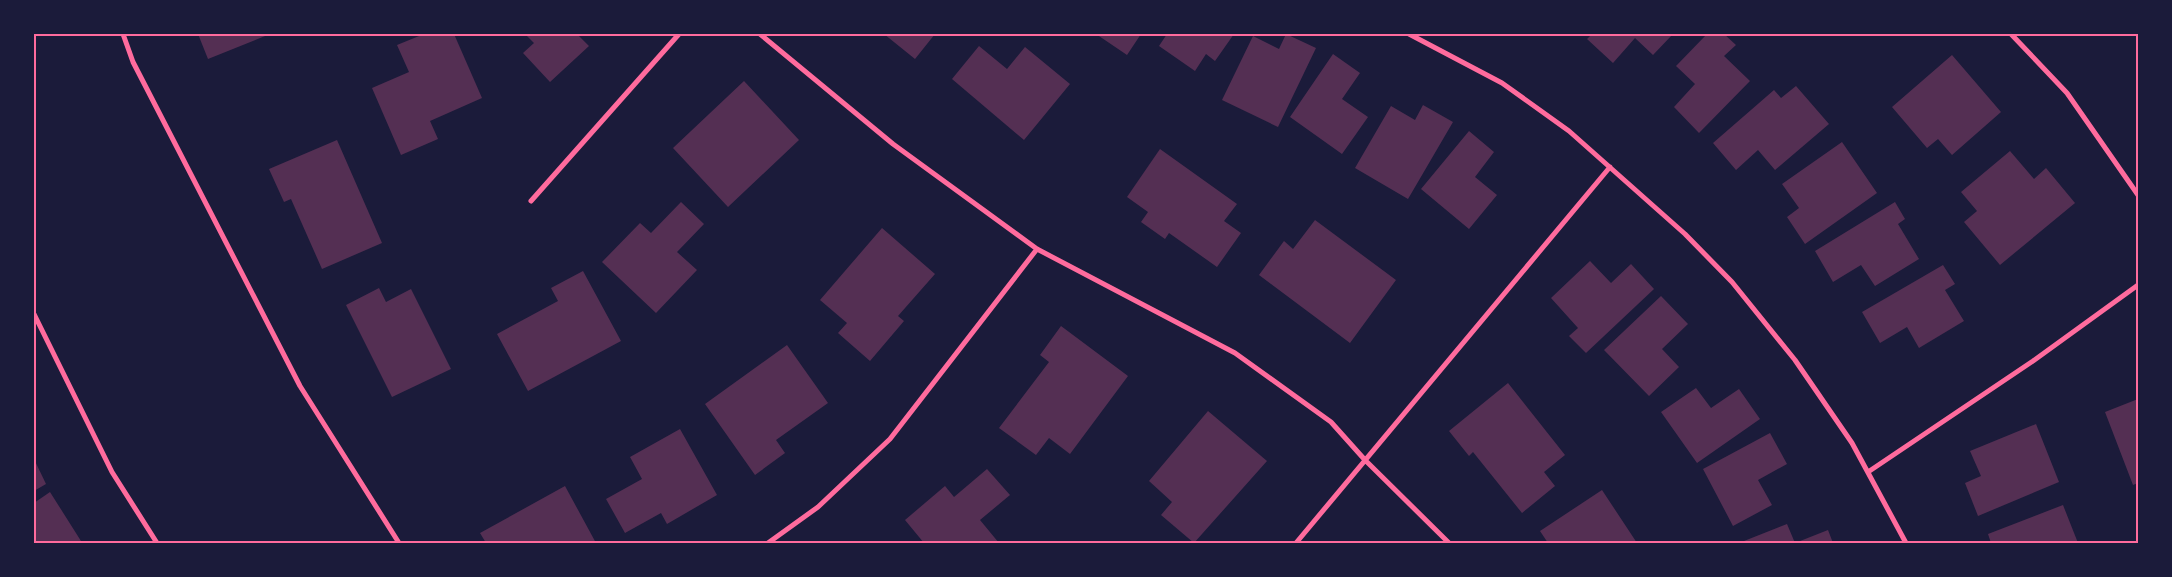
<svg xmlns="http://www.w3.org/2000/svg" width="2172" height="577" viewBox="0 0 2172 577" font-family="'Titillium Web',sans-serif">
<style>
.building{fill:#542f53}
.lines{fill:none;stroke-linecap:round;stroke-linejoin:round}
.minor{stroke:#ff6b9d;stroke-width:5}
.neatline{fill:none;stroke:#ff6b9d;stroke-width:2}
</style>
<rect width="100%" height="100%" fill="#1b1b3a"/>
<path class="building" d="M 198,34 L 270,34 L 208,59 Z
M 424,34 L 454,34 L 482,98 L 430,121 L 438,139 L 401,155 L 372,88 L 409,72 L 397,45 Z
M 525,34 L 577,34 L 589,46 L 550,82 L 523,53 L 534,43 Z
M 884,34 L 935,34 L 915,59 Z
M 1096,34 L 1141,34 L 1127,55 Z
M 1167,34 L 1234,34 L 1215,61 L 1206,54 L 1195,71 L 1159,46 Z
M 1286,34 L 1316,48 L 1278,127 L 1222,100 L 1253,36 L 1279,49 Z
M 1592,34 L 1673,34 L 1653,55 L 1635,38 L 1613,63 L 1587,39 Z
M 1707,34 L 1724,34 L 1736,45 L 1724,56 L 1750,81 L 1699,133 L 1674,107 L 1695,84 L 1676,66 Z
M 979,46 L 1007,69 L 1025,47 L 1070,84 L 1024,140 L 952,79 Z
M 1333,54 L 1360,73 L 1342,99 L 1368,117 L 1342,154 L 1290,117 Z
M 1952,55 L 2001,112 L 1952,155 L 1938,139 L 1927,148 L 1892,107 Z
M 744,81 L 799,140 L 728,207 L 673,148 Z
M 1796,86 L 1829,124 L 1775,170 L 1758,150 L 1736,170 L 1713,143 L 1774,90 L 1781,98 Z
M 1423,105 L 1453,122 L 1408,199 L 1355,168 L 1391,106 L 1415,120 Z
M 1469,131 L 1494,152 L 1475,177 L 1497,195 L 1469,229 L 1421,189 Z
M 337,140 L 382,243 L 322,269 L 291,199 L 284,202 L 269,169 Z
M 1842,142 L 1877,193 L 1805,244 L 1787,217 L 1799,208 L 1782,184 Z
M 1160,149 L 1237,204 L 1224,221 L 1241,233 L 1217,267 L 1169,233 L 1165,239 L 1141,222 L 1148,212 L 1127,197 Z
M 2010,151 L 2034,179 L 2046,168 L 2075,203 L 2000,265 L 1964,222 L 1977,211 L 1961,192 Z
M 681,202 L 704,224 L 677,252 L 697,270 L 656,313 L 602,262 L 640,223 L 651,233 Z
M 1895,202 L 1905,219 L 1898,224 L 1919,259 L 1875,286 L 1861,265 L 1833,282 L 1815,251 Z
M 1315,220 L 1396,280 L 1350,343 L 1259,275 L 1284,241 L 1293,249 Z
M 882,228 L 935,274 L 898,316 L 904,321 L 870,361 L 838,333 L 847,323 L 820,300 Z
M 1590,261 L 1611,283 L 1631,264 L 1654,289 L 1586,353 L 1569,336 L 1578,328 L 1551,298 Z
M 1943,265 L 1955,284 L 1945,290 L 1964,321 L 1919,348 L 1907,327 L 1880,343 L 1862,312 Z
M 583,271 L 621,341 L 528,391 L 497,334 L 558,301 L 551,288 Z
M 379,288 L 386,302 L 411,289 L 451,369 L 392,397 L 346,305 Z
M 1661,296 L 1688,324 L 1662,349 L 1679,367 L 1649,396 L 1604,350 Z
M 1061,326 L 1128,376 L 1070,454 L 1049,438 L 1036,455 L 999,428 L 1049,362 L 1040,355 Z
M 787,345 L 828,403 L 776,440 L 785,453 L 755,475 L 705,404 Z
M 1508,383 L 1565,455 L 1544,472 L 1555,486 L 1522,513 L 1473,452 L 1469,456 L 1449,431 Z
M 1696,388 L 1711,408 L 1739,389 L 1760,419 L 1697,463 L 1661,412 Z
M 2138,399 L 2138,483 L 2133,485 L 2105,412 Z
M 1208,411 L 1267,461 L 1194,543 L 1161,515 L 1172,502 L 1149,481 Z
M 2036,424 L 2059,482 L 1978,516 L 1965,483 L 1981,476 L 1970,451 Z
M 680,429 L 717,495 L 667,524 L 661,513 L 625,533 L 606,499 L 642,479 L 630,457 Z
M 1770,433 L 1787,464 L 1758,480 L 1772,505 L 1733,526 L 1703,469 Z
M 34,459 L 46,484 L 34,491 Z
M 987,469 L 1010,495 L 980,520 L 999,543 L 924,543 L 905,520 L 945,486 L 954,497 Z
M 565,486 L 596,543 L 486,543 L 480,533 Z
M 1602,490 L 1637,543 L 1548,543 L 1540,531 Z
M 50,492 L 81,541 L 77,543 L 34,543 L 34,503 Z
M 2063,505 L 2078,543 L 1991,543 L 1988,534 Z
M 1787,524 L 1795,543 L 1745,543 L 1744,541 Z
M 1828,530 L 1833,543 L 1795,543 Z"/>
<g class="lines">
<path class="minor" d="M 123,34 L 133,62 L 300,386 L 399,543
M 760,34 L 893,144 L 1037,249 L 1235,353 L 1331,422 L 1365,460 L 1449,543
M 1409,34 L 1502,83 L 1569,131 L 1685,234 L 1732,282 L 1795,360 L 1852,443 L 1906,543
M 2011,34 L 2067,93 L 2138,195
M 531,201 L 679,34
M 34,314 L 112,472 L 157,543
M 1868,472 L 2033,361 L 2138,285
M 768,543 L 818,507 L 890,439 L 1037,249
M 1296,543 L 1610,167"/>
</g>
<rect width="2172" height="577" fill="none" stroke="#1b1b3a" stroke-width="70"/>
<rect x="35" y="35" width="2102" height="507" class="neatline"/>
</svg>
